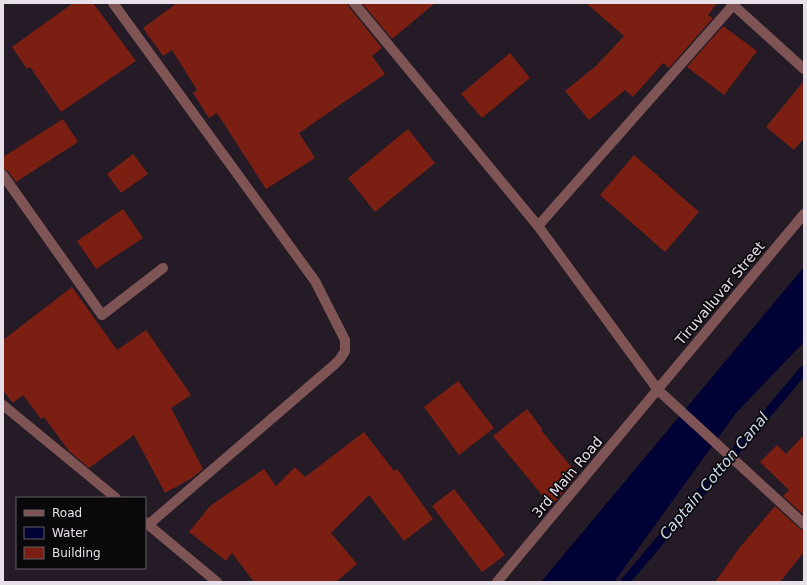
<svg xmlns="http://www.w3.org/2000/svg" width="807" height="585" viewBox="0 0 807 585" font-family="'DejaVu Sans',sans-serif">
<style>
.water{fill:#000134}
.lines{fill:none;stroke-linecap:round;stroke-linejoin:round}
.stream{stroke:#000134;stroke-width:9}
.building{fill:#7b1f12}
.minor{stroke:#7f5455;stroke-width:10}
.tertiary{stroke:#7f5455;stroke-width:10}
.labels{text-anchor:middle;stroke-width:3.5;stroke-linejoin:round;paint-order:stroke}
.street-label{font-size:14px;fill:#e7e0e9;stroke:#0b080c}
.water-label{font-size:15px;font-style:italic;fill:#cddaee;stroke:#0b080c}
</style>
<rect width="100%" height="100%" fill="#251b27"/>
<path class="water" d="M 804,267 L 804,342 L 736,413 L 614,582 L 541,582 Z"/>
<g class="lines">
<path class="stream" d="M 625,582 L 804,370"/>
</g>
<path class="building" d="M 73,3 L 93,3 L 136,61 L 61,112 L 30,67 L 27,69 L 12,47 Z
M 177,3 L 348,3 L 349,7 L 382,48 L 372,56 L 385,74 L 299,133 L 315,158 L 266,189 L 217,113 L 209,118 L 193,93 L 197,90 L 172,50 L 163,56 L 143,28 Z
M 362,3 L 435,3 L 392,39 Z
M 586,3 L 717,3 L 708,15 L 713,18 L 669,68 L 663,63 L 633,97 L 625,90 L 589,120 L 565,91 L 597,65 L 624,36 Z
M 723,26 L 757,51 L 724,95 L 687,67 Z
M 510,53 L 530,78 L 482,118 L 461,94 Z
M 804,81 L 804,138 L 794,150 L 766,127 Z
M 63,119 L 78,142 L 16,182 L 8,171 L 3,169 L 3,157 Z
M 408,129 L 435,163 L 375,212 L 348,178 Z
M 133,154 L 148,174 L 121,193 L 107,174 Z
M 634,155 L 699,212 L 665,252 L 600,195 Z
M 123,209 L 143,238 L 96,269 L 77,241 Z
M 72,287 L 117,350 L 146,330 L 191,395 L 171,408 L 203,469 L 192,478 L 165,493 L 134,435 L 89,468 L 69,451 L 44,417 L 41,419 L 23,395 L 13,403 L 3,391 L 3,340 Z
M 458,381 L 494,428 L 459,455 L 424,407 Z
M 527,409 L 542,429 L 541,430 L 578,475 L 551,506 L 493,436 Z
M 364,432 L 394,471 L 397,469 L 433,519 L 404,541 L 369,495 L 331,533 L 357,564 L 336,582 L 254,582 L 232,553 L 226,561 L 189,532 L 210,506 L 264,469 L 276,486 L 295,467 L 305,477 Z
M 804,435 L 804,515 L 783,496 L 789,490 L 760,462 L 777,445 L 786,454 Z
M 454,489 L 505,555 L 482,572 L 432,506 Z
M 775,506 L 800,529 L 804,530 L 804,552 L 780,582 L 715,582 L 741,546 Z"/>
<g class="lines">
<path class="minor" d="M 113,3 L 315,281 L 345,340 L 345,351 L 340,359 L 334,365 L 148,525
M 354,3 L 538,226 L 658,390
M 731,3 L 804,69
M 3,175 L 102,315 L 163,268
M 538,226 L 735,3
M 3,405 L 116,498
M 145,522 L 217,582"/>
<path class="tertiary" d="M 658,390 L 804,524
M 497,582 L 804,214"/>
</g>
<g class="labels">
<g class="street-label">
<text transform="translate(720 293) rotate(-50)" y="5">Tiruvalluvar Street</text>
<text transform="translate(567 477) rotate(-50)" y="5">3rd Main Road</text>
</g>
<g class="water-label">
<text transform="translate(714 476) rotate(-50)" y="5">Captain Cotton Canal</text>
</g>
</g>
<rect width="807" height="585" fill="none" stroke="#e7e0e9" stroke-width="8"/>
<rect x="16" y="497" width="130" height="72" fill="#0b080c" stroke="#635e64"/>
<rect x="24" y="510" width="20" height="6" fill="#7f5455" stroke="#635e64"/>
<text x="52" y="517" font-size="12" fill="#e7e0e9">Road</text>
<rect x="24" y="527" width="20" height="12" fill="#000134" stroke="#635e64"/>
<text x="52" y="537" font-size="12" fill="#e7e0e9">Water</text>
<rect x="24" y="547" width="20" height="12" fill="#7b1f12" stroke="#635e64"/>
<text x="52" y="557" font-size="12" fill="#e7e0e9">Building</text>
</svg>
